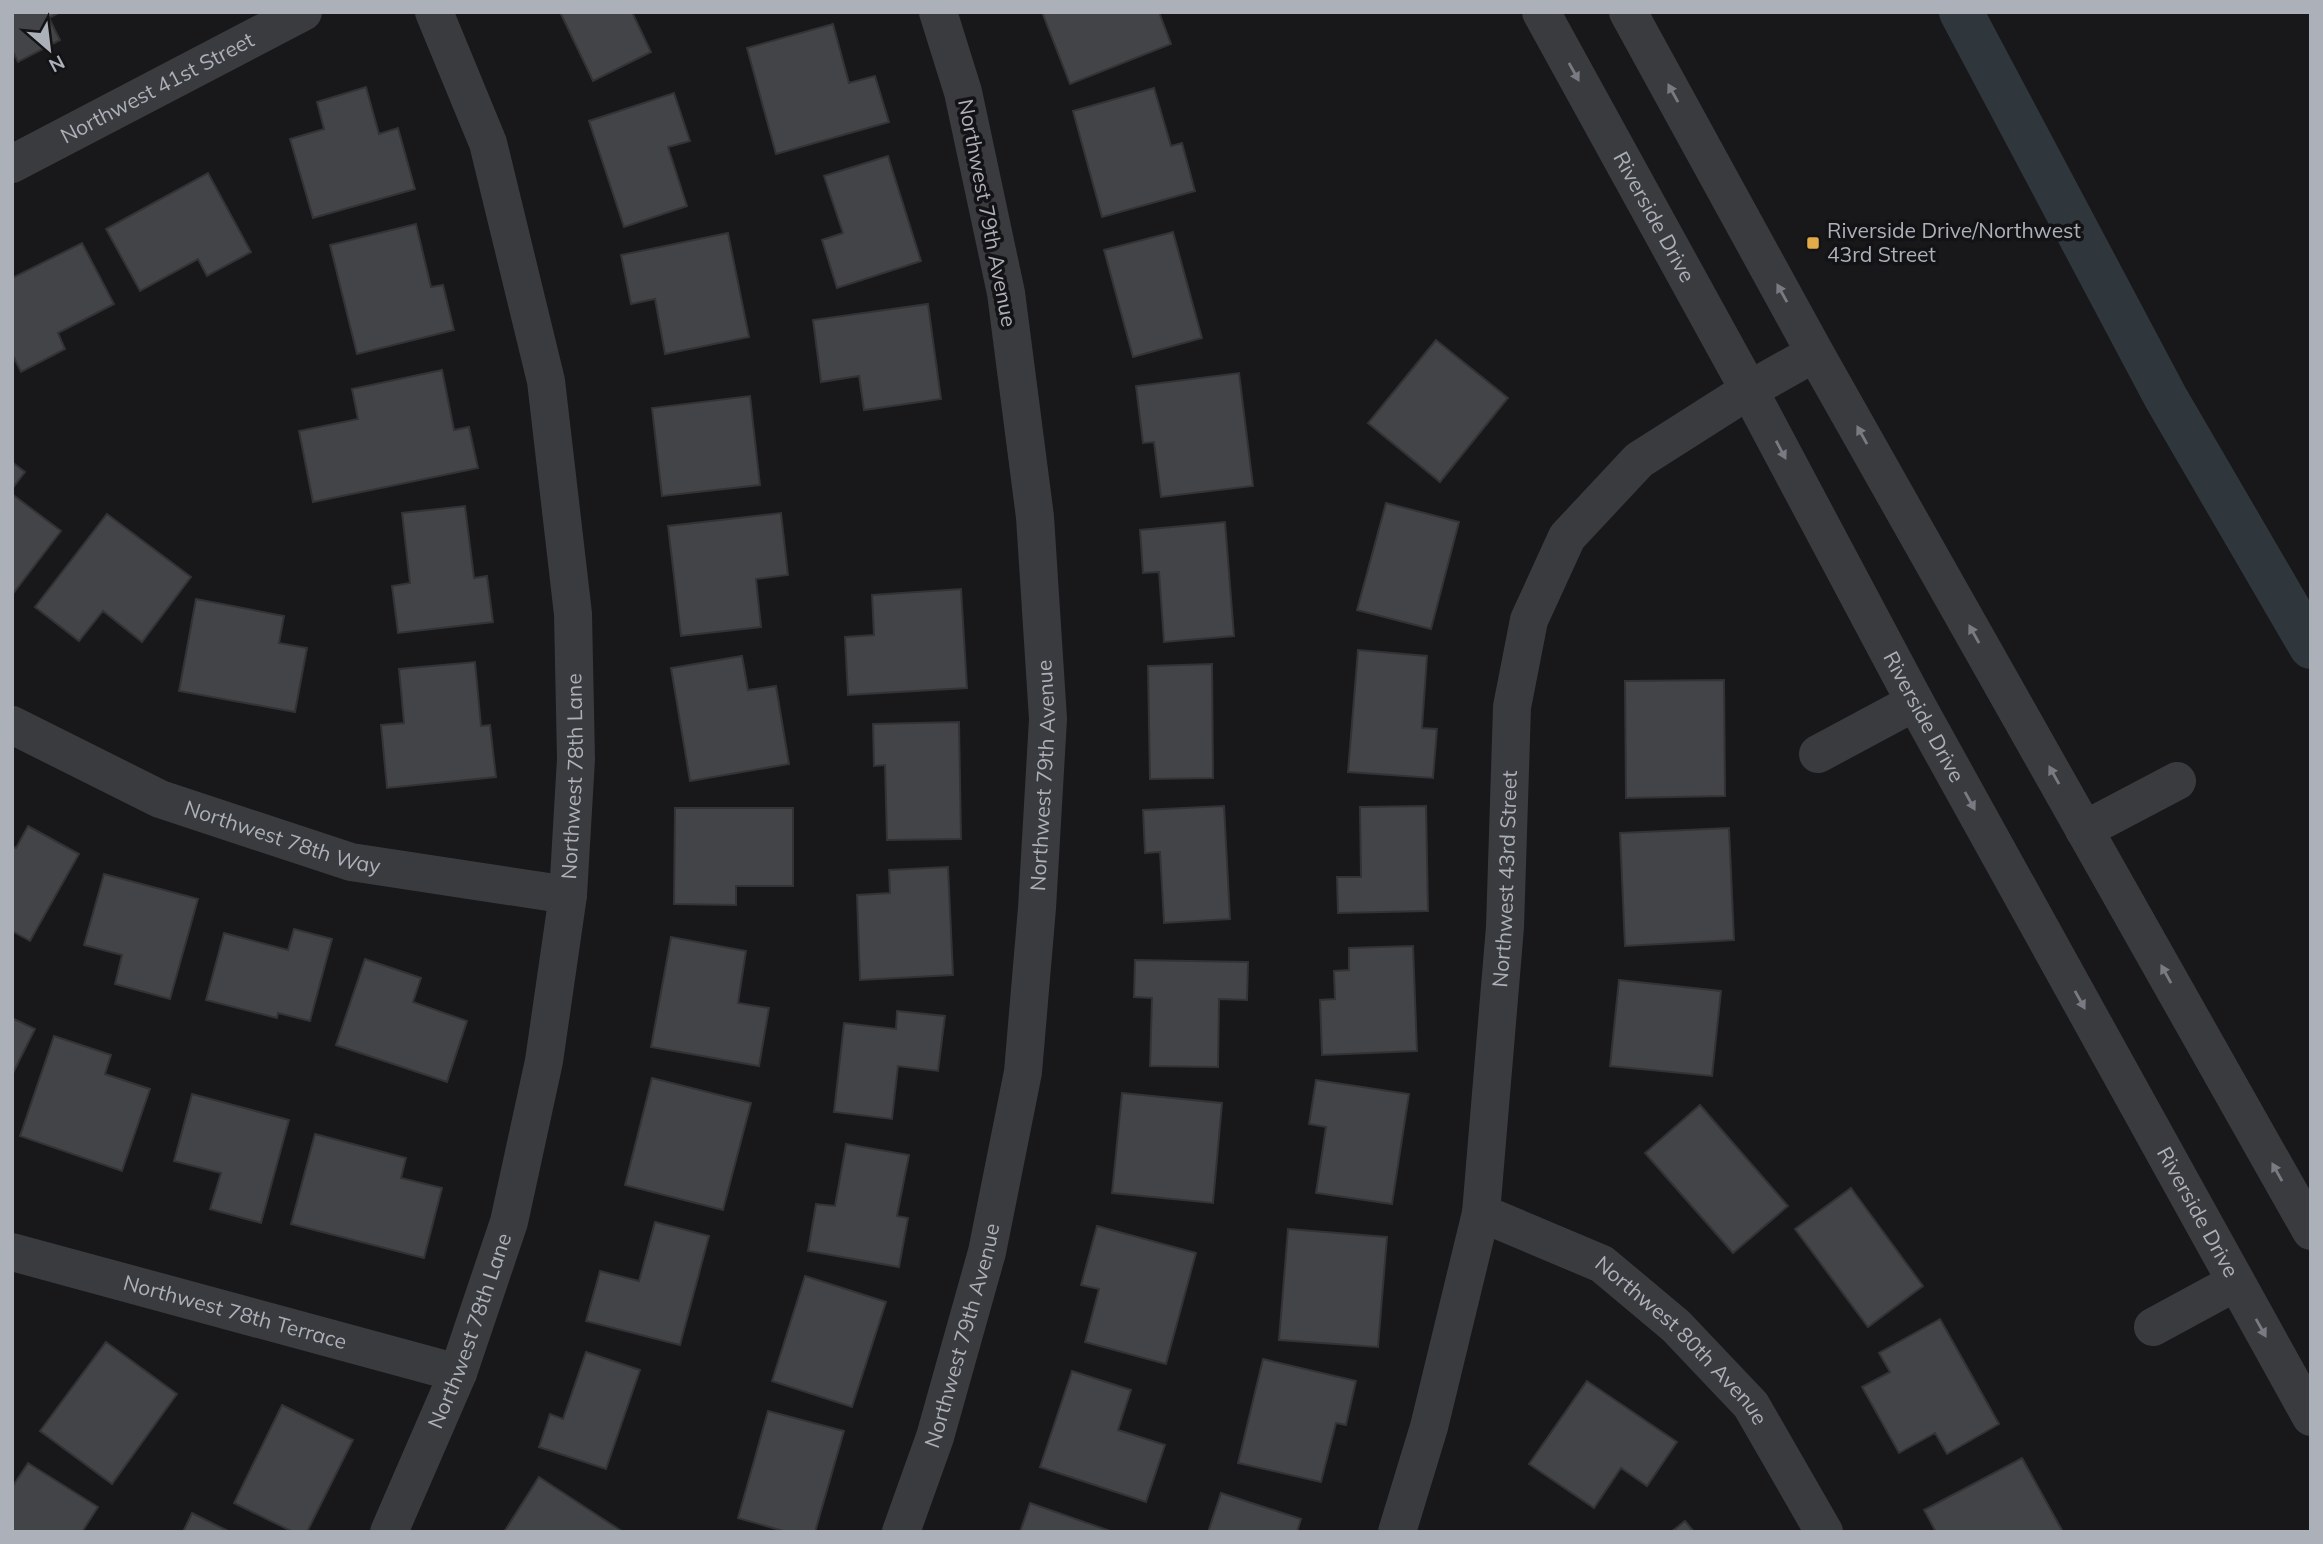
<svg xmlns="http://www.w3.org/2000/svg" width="2323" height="1544" viewBox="0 0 2323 1544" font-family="Mulish,sans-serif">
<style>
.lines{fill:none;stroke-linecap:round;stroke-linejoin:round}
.canal{stroke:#2f373d;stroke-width:44}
.building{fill:#434447;stroke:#333336;stroke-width:2}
.minor{stroke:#3a3b3f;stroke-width:38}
.oneway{fill:#797b82}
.poi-dot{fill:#e2aa48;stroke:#131315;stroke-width:2.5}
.labels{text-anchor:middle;stroke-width:7;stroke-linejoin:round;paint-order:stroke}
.street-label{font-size:21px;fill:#acb0b9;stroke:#131315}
.poi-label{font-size:21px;fill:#acb0b9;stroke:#131315;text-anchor:start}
</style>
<rect width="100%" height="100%" fill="#18181a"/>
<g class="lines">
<path class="canal" d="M 1961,12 L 2166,398 L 2311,647"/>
</g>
<path class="building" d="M 12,12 L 60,12 L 49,18 L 60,40 L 18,62 L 12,50 Z
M 560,12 L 632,12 L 651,52 L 593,81 Z
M 1042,12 L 1159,12 L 1171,44 L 1070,84 Z
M 833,24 L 849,83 L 875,76 L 889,122 L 776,154 L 747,48 Z
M 366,87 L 379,134 L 398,128 L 415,189 L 313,218 L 290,139 L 324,129 L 317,102 Z
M 1154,88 L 1171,146 L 1182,143 L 1195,191 L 1102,217 L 1073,111 Z
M 674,93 L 690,141 L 668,147 L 687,206 L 624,227 L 589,121 Z
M 888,156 L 921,261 L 837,288 L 822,240 L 843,233 L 824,176 Z
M 208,173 L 251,252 L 207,276 L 198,259 L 140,291 L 106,229 Z
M 416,224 L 431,287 L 443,285 L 454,330 L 357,354 L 330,245 Z
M 1173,232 L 1202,338 L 1133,357 L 1104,250 Z
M 728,233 L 749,337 L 665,354 L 655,299 L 631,304 L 621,255 Z
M 82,243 L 114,304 L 58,333 L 65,349 L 21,372 L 12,354 L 12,278 Z
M 928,304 L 941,399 L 864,410 L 859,376 L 821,382 L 813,320 Z
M 1436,340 L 1508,398 L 1440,482 L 1368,423 Z
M 442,370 L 454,430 L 469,427 L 478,468 L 313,502 L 299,431 L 358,419 L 352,389 Z
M 1239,373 L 1253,486 L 1161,497 L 1154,442 L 1143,443 L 1136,386 Z
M 750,396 L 760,485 L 662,496 L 652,408 Z
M 12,462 L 25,472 L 12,489 Z
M 12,494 L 61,531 L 12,595 Z
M 1386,503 L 1459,522 L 1431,629 L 1357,610 Z
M 465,506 L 474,578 L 487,576 L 493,622 L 398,633 L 392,586 L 410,583 L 402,513 Z
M 781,513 L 788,575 L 756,579 L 761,627 L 681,636 L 668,526 Z
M 107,514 L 191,577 L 142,642 L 103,611 L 79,641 L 35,607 Z
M 1225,522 L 1234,636 L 1164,642 L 1159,572 L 1143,573 L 1140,530 Z
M 961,589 L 967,688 L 848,695 L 845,637 L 874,635 L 872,595 Z
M 196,599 L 284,616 L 279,643 L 307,648 L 295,712 L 179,691 Z
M 1358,650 L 1427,656 L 1422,728 L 1437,729 L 1433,778 L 1348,772 Z
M 742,656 L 748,690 L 776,686 L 789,764 L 690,781 L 671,668 Z
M 475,662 L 481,726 L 490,725 L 496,777 L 387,788 L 381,725 L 404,723 L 399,669 Z
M 1212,664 L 1213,778 L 1150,779 L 1148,666 Z
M 1724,680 L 1725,796 L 1626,798 L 1625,681 Z
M 959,722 L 961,839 L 887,840 L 885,765 L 874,766 L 873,724 Z
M 1224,806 L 1230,919 L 1164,923 L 1160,852 L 1145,853 L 1143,810 Z
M 1426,806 L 1428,911 L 1338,913 L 1337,877 L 1361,877 L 1360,807 Z
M 675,808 L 793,808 L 793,886 L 736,886 L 736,905 L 674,904 Z
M 28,826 L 79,854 L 30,941 L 12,931 L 12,846 L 16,848 Z
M 1729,828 L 1734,940 L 1625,946 L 1620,833 Z
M 948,867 L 953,975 L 860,980 L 857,895 L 890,893 L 889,870 Z
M 104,874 L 198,899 L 170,999 L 115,984 L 122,955 L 84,945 Z
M 294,929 L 332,939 L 310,1021 L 278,1013 L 277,1018 L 206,1000 L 224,933 L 288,950 Z
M 671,937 L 746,951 L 738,1003 L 769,1008 L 759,1066 L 651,1047 Z
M 1413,946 L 1417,1051 L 1322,1055 L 1320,1000 L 1335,999 L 1334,971 L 1349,970 L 1349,948 Z
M 365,959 L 421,978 L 413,1002 L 467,1021 L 447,1082 L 336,1045 Z
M 1135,960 L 1248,962 L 1247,1000 L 1219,999 L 1218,1067 L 1150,1066 L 1152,998 L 1134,997 Z
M 1619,980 L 1721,991 L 1712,1076 L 1610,1066 Z
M 897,1011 L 945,1016 L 938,1071 L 898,1066 L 892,1119 L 834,1112 L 844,1023 L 896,1029 Z
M 12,1018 L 35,1029 L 12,1075 Z
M 54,1036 L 111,1055 L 105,1074 L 150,1089 L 122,1171 L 20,1136 Z
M 652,1078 L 751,1103 L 723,1210 L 625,1185 Z
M 1316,1080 L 1409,1094 L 1392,1204 L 1316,1193 L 1326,1127 L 1309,1124 Z
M 1122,1093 L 1222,1103 L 1213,1203 L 1112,1193 Z
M 192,1094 L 289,1120 L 261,1223 L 210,1209 L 221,1173 L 174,1161 Z
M 1700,1105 L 1788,1206 L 1733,1253 L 1645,1153 Z
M 315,1134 L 406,1158 L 401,1178 L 442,1188 L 424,1258 L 291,1224 Z
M 846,1144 L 909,1155 L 897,1216 L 908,1218 L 899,1267 L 808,1251 L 816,1204 L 835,1206 Z
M 1851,1188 L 1923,1286 L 1868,1327 L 1795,1229 Z
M 655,1222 L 709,1236 L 680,1345 L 586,1321 L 600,1271 L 639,1281 Z
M 1097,1226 L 1196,1253 L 1166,1364 L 1085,1342 L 1099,1289 L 1081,1285 Z
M 1288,1229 L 1387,1237 L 1378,1347 L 1279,1340 Z
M 805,1276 L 886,1302 L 852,1407 L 772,1381 Z
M 1940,1319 L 1999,1424 L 1947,1454 L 1935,1433 L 1899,1453 L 1862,1387 L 1890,1372 L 1879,1353 Z
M 106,1342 L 177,1394 L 112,1484 L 40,1431 Z
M 586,1352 L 640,1370 L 606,1469 L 539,1447 L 550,1414 L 563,1419 Z
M 1263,1359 L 1356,1381 L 1346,1425 L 1336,1423 L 1321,1482 L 1238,1463 Z
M 1072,1371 L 1131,1390 L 1118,1430 L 1165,1445 L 1146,1502 L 1040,1467 Z
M 1587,1381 L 1677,1442 L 1647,1486 L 1621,1468 L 1594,1508 L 1529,1464 Z
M 282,1405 L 353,1440 L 307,1532 L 293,1532 L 234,1503 Z
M 768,1411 L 844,1431 L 815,1532 L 787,1532 L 738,1518 Z
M 2022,1458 L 2063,1532 L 1936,1532 L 1924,1510 Z
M 28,1463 L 98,1507 L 82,1532 L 12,1532 L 12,1487 Z
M 539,1477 L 623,1532 L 504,1532 Z
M 1221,1493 L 1301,1519 L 1297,1532 L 1208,1532 Z
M 1030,1503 L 1113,1532 L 1020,1532 Z
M 192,1513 L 230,1532 L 183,1532 Z
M 1685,1521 L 1694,1532 L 1671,1532 Z"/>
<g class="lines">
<g class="minor">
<path id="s1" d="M 1541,12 L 1749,390 L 1915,702 L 2311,1417"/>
<path d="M 1628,12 L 1815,353 L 2311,1231"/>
<path id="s2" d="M 12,164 L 303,12"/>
<path id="s3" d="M 12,725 L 160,799 L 351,862 L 568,895"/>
<path d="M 1818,754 L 1915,702"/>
<path d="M 2084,830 L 2177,781"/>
<path id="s4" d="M 1481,1213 L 1602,1264 L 1676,1326 L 1751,1405 L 1824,1532"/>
<path id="s5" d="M 12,1252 L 458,1373"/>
<path d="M 2153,1327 L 2236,1282"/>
<path id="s6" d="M 389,1532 L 458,1373 L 509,1222 L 544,1061 L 568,895 L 576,759 L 573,614 L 546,381 L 488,143 L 434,12"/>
<path id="s7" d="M 901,1532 L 935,1437 L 987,1252 L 1023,1072 L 1037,908 L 1048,719 L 1035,517 L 1006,293 L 963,92 L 938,12"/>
<path id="s8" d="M 1397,1532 L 1429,1427 L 1481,1213 L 1505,927 L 1512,707 L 1529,620 L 1567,537 L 1639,460 L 1749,390 L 1815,353"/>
</g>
</g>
<defs><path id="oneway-solid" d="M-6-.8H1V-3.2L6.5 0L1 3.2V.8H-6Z" transform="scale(1.75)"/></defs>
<g class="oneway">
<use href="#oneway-solid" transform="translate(1574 72) rotate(61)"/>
<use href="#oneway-solid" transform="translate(1673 93) rotate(-119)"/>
<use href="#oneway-solid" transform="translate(1782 293) rotate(-119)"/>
<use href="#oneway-solid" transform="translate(1862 435) rotate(-119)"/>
<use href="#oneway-solid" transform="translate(1781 450) rotate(62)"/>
<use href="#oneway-solid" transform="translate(1974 634) rotate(-119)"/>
<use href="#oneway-solid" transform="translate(2054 775) rotate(-119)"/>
<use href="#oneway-solid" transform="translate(1970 801) rotate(61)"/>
<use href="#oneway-solid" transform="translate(2166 974) rotate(-119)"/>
<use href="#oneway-solid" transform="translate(2080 1000) rotate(61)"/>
<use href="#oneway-solid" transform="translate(2277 1172) rotate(-119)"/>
<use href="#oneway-solid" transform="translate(2261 1328) rotate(61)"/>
</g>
<rect class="poi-dot" x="1806" y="236" width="14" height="14" rx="3.5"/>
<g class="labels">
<g class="street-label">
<text dy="7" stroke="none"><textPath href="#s2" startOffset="164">Northwest 41st Street</textPath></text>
<text transform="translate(987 213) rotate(79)" y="7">Northwest 79th Avenue</text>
<text dy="7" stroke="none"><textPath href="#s1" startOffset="234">Riverside Drive</textPath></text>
<text dy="7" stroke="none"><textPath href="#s1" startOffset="802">Riverside Drive</textPath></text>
<text dy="7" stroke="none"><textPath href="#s7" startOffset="774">Northwest 79th Avenue</textPath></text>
<text dy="7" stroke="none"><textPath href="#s6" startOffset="784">Northwest 78th Lane</textPath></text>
<text dy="7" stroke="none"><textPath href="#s3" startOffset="294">Northwest 78th Way</textPath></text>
<text dy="7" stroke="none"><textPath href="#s8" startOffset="665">Northwest 43rd Street</textPath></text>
<text dy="7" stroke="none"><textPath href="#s1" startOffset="1368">Riverside Drive</textPath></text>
<text dy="7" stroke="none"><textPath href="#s5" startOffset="231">Northwest 78th Terrace</textPath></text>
<text dy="7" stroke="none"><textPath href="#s6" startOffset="217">Northwest 78th Lane</textPath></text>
<text dy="7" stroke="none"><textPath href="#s7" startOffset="206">Northwest 79th Avenue</textPath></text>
<text dy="7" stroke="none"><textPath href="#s4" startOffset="242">Northwest 80th Avenue</textPath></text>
</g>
<g class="poi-label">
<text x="1827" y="238">Riverside Drive/Northwest<tspan x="1827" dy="24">43rd Street</tspan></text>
</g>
</g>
<rect width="2323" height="1544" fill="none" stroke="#acb0b9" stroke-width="28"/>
<g transform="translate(49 49) rotate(152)" stroke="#131315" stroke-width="5" paint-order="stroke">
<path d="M0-5L12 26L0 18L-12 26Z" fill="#acb0b9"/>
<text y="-10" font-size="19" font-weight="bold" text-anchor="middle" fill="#acb0b9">N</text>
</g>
</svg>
